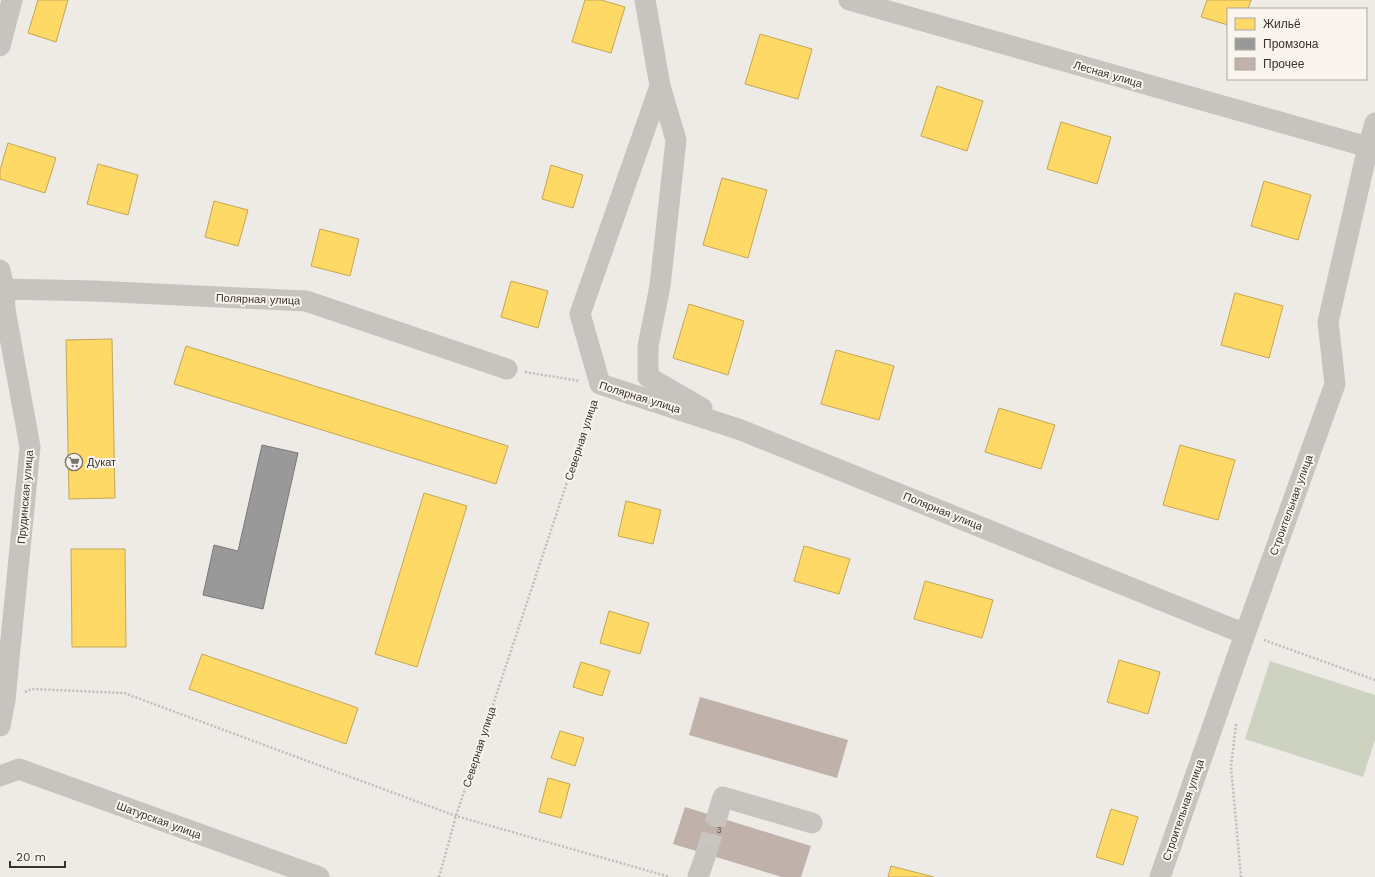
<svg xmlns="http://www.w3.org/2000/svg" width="1375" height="877" viewBox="0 0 1375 877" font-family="'Work Sans',sans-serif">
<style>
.green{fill:#ced3c1}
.homes{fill:#ffd966;stroke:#c3a755}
.industry{fill:#999;stroke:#7c7a78}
.building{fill:#c0b1aa}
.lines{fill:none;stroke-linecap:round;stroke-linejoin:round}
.minor-tunnel{stroke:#cac5c1;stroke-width:21;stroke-dasharray:21 10;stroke-linecap:butt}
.path{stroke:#c0bcb7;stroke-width:2.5;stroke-dasharray:2 2;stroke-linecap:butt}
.minor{stroke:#c7c3be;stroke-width:21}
.labels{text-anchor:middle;stroke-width:4;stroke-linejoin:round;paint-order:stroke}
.number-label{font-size:9px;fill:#5a514c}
.street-label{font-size:11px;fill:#38312c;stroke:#f9f5ee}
.poi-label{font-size:11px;fill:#38312c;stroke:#f9f5ee;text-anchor:start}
</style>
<rect width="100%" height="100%" fill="#eeeae6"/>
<path class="green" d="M 1270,661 L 1375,695 L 1375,740 L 1363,777 L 1245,739 Z"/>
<path class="homes" d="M 38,0 L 68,0 L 56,42 L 28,33 Z
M 585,0 L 601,0 L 625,7 L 611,53 L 572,42 Z
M 1207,0 L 1251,0 L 1248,9 L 1228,9 L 1228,25 L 1201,17 Z
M 760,34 L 812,49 L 798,99 L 745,84 Z
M 937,86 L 983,101 L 967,151 L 921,136 Z
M 1061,122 L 1111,137 L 1097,184 L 1047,169 Z
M 8,143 L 56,158 L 45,193 L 0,179 L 0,170 Z
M 98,164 L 138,175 L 128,215 L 87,204 Z
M 551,165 L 583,175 L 573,208 L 542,199 Z
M 722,178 L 767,190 L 748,258 L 703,245 Z
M 1264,181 L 1311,195 L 1298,240 L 1251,226 Z
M 214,201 L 248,210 L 238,246 L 205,237 Z
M 320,229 L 359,239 L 350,276 L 311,266 Z
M 511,281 L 548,291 L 538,328 L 501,317 Z
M 1235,293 L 1283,306 L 1269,358 L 1221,345 Z
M 689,304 L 744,321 L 728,375 L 673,358 Z
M 112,339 L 115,498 L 69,499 L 66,340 Z
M 186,346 L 508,446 L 496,484 L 174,384 Z
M 836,350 L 894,366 L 879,420 L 821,404 Z
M 999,408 L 1055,425 L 1041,469 L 985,452 Z
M 1180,445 L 1235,460 L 1218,520 L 1163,505 Z
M 424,493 L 467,506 L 417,667 L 375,654 Z
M 626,501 L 661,510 L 653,544 L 618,536 Z
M 804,546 L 850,559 L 839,594 L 794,581 Z
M 71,549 L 125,549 L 126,647 L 72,647 Z
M 925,581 L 993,600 L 982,638 L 914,619 Z
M 609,611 L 649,623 L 640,654 L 600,643 Z
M 202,654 L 358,708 L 346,744 L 189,689 Z
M 1119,660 L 1160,672 L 1148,714 L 1107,702 Z
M 581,662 L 610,671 L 602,696 L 573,687 Z
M 560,731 L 584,738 L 575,766 L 551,758 Z
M 548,778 L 570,784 L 561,818 L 539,812 Z
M 1111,809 L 1138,817 L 1123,865 L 1096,857 Z
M 891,866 L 934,877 L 888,877 Z"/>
<path class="industry" d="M 262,445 L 298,453 L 263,609 L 203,595 L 214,545 L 238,551 Z"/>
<path class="building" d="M 700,697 L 848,740 L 837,778 L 689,735 Z
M 685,807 L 811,846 L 801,877 L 782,877 L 673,844 Z"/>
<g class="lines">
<path class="minor-tunnel" d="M 706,854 L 717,817"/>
<path class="path" d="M 525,372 L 580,381
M 1264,640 L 1375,680
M 25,692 L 32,689 L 124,693 L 456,816 L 670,877
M 1236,724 L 1231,766 L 1241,877
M 439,877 L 456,816 L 594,401"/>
<path class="minor" d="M 645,0 L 660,86 L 580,314 L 600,384 L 741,430 L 1245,634
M 849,0 L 1368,147
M 0,46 L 12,0
M 660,86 L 676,140 L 660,286 L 648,346 L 648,377 L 702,408
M 0,270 L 4,289 L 5,310 L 30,447 L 5,700 L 0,726
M 4,289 L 94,291 L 306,301 L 507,369
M 0,776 L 19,769 L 319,877
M 717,817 L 723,797 L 812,823
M 698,877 L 706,854
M 1160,877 L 1245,634 L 1335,384 L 1328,322 L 1368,147 L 1375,123"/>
</g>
<defs>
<symbol id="supermarket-ring" viewBox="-11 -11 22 22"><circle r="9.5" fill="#f9f5ee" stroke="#78726d" stroke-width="1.5"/><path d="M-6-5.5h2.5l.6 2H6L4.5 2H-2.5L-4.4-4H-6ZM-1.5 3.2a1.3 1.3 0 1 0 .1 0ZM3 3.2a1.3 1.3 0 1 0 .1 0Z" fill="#78726d"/></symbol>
</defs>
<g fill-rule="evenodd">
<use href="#supermarket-ring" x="64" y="452" width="20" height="20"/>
</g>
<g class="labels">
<g class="number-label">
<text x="719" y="833">3</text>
</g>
<g class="street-label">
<text transform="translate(1108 74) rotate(16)" y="4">Лесная улица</text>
<text transform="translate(258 299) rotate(2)" y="4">Полярная улица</text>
<text transform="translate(640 397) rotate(17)" y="4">Полярная улица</text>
<text transform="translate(581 440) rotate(-72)" y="4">Северная улица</text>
<text transform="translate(25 497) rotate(-85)" y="4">Прудинская улица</text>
<text transform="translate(1291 505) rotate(-70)" y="4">Строительная улица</text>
<text transform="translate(943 511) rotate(22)" y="4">Полярная улица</text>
<text transform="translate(479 747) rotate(-72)" y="4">Северная улица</text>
<text transform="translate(1183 810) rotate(-71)" y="4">Строительная улица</text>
<text transform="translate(159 820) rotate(20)" y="4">Шатурская улица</text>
</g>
<g class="poi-label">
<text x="87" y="466">Дукат</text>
</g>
</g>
<rect x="1227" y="8" width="140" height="72" fill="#f9f5ee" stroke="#aca7a0"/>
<rect x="1235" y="18" width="20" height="12" fill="#ffd966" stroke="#aca7a0"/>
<text x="1263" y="28" font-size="12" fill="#38312c">Жильё</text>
<rect x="1235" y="38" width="20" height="12" fill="#999999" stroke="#aca7a0"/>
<text x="1263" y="48" font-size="12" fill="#38312c">Промзона</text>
<rect x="1235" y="58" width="20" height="12" fill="#c0b1aa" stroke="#aca7a0"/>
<text x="1263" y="68" font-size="12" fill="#38312c">Прочее</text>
<path d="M10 861v6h55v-6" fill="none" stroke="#38312c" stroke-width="2"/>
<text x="16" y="861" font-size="12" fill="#38312c" stroke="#f9f5ee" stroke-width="3" paint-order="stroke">20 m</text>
</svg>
